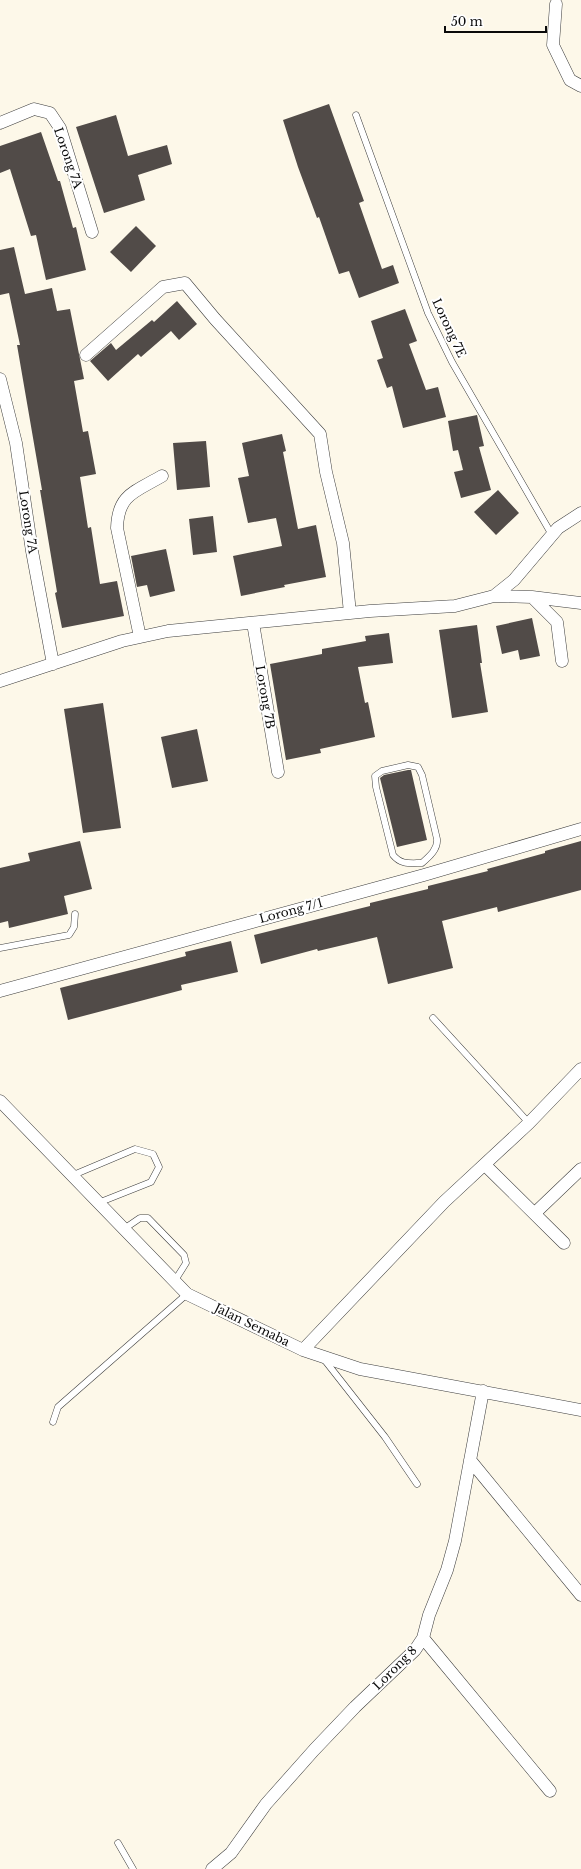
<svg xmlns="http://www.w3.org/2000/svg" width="581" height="1869" viewBox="0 0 581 1869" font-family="'Libre Baskerville',serif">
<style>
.building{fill:#514b48}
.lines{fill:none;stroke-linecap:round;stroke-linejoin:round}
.lane-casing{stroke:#3d3d3d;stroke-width:7}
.street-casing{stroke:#3d3d3d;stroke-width:13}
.lane{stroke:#fff;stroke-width:6}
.street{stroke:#fff;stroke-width:12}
.labels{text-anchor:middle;stroke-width:4;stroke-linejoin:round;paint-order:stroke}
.street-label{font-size:12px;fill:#0a0a0a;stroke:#fff}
</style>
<rect width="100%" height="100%" fill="#fdf8e9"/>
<path class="building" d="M 329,104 L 364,201 L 359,203 L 382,269 L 393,265 L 399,283 L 359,298 L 349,271 L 339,274 L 319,217 L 317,218 L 298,167 L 283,120 Z
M 116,115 L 128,156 L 167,145 L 172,164 L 138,175 L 145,200 L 104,213 L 76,127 Z
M 41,132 L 58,181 L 60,181 L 73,228 L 76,227 L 86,270 L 46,280 L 36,235 L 31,236 L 10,169 L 0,173 L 0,146 Z
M 136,226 L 156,246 L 131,272 L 110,252 Z
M 14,247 L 25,294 L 52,288 L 57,311 L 70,309 L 84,379 L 74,381 L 83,432 L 88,431 L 96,474 L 80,477 L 88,528 L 91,527 L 100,584 L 117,581 L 124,616 L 62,628 L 55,593 L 57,592 L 40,490 L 42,490 L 17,345 L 20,345 L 9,293 L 0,295 L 0,250 Z
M 177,301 L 197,324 L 179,340 L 171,331 L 141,357 L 138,354 L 108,381 L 90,361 L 111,343 L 116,350 L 152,320 L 154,322 Z
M 405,309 L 417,341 L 409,344 L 426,390 L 438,387 L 446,417 L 403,428 L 392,386 L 387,388 L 377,360 L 383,358 L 371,321 Z
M 477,415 L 484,446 L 479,447 L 491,490 L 461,498 L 454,472 L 463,470 L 458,450 L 453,451 L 448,421 Z
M 282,434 L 286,451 L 283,452 L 298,529 L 316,525 L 326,577 L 284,585 L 285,587 L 241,596 L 233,556 L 282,546 L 276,518 L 248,523 L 238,478 L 249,476 L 242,443 Z
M 206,441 L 210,487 L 177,490 L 173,443 Z
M 498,490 L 519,513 L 496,535 L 474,512 Z
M 213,516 L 217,552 L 193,555 L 189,519 Z
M 166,549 L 175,591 L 150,597 L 147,585 L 137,587 L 131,556 Z
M 532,618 L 540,656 L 520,660 L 518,650 L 502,654 L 496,626 Z
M 477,625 L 482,663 L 480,663 L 488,712 L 452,718 L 439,630 Z
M 389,633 L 393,663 L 358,667 L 365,703 L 368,702 L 375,737 L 320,749 L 321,753 L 286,760 L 270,664 L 322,654 L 322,649 L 366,641 L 365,636 Z
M 103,703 L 121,828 L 83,833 L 64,709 Z
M 197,729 L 208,781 L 172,788 L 161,737 Z
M 408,770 L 411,770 L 427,840 L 397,847 L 380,778 L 384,775 Z
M 80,841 L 92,889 L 64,896 L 68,914 L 9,928 L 8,921 L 0,923 L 0,868 L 30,861 L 28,853 Z
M 581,841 L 581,890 L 498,912 L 497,907 L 442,921 L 453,968 L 388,984 L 377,937 L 318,951 L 317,949 L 261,964 L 254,935 L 370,906 L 370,903 L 428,889 L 428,886 L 488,871 L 487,869 L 545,853 L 545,851 Z
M 231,941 L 238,972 L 181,985 L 182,990 L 68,1020 L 60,988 L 186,956 L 185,952 Z"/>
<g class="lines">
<defs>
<path id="lane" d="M 356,115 L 428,313 L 452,362 L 552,535
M 408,765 L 418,767 L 422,775 L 437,839 C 438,849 430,856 422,863 C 410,863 401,865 393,855 L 376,787 L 375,776 L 382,771 Z
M 0,948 L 69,935 L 74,927 L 75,914
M 433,1018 L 529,1123
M 71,1176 L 135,1149 L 153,1154 L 159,1167 L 151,1182 L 98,1203
M 124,1229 L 140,1218 L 148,1218 L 184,1255 L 186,1263 L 174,1282
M 323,1358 L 385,1437 L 417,1484
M 53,1422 L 58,1407 L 187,1294
M 118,1843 L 133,1869"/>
<path id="street" d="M 556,4 L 553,45 L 570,80 L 581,86
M 0,123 L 34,109 L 50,113 L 60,128 L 92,232
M 86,355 L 163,287 L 185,283 L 215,319 L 320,434 L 326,472 L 343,543 L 350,613
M 0,379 L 16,443 L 32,551 L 53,664
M 494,596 L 532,597 L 581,603
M 532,597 L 557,622 L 562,661
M 253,623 L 278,772
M 140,637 L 117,528 C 118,494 135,492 162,476
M 0,681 L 122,641 L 168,631 L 370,611 L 455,606 L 494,596 L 514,580 L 558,528 L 581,513
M 0,991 L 424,875 L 581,829
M 0,1101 L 187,1294 L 303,1350 L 360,1369 L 581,1410
M 485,1165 L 564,1243
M 535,1213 L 581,1169
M 303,1350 L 444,1202 L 529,1123 L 581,1069
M 470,1460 L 581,1595
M 423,1638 L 550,1791
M 212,1869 L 231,1853 L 266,1804 L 314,1750 L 355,1707 L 415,1650 L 423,1638 L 429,1615 L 447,1570 L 455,1541 L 483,1391"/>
</defs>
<use href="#lane" class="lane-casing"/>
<use href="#street" class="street-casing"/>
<use href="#lane" class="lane"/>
<use href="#street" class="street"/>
</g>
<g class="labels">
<g class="street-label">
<text transform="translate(68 158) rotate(71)" y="4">Lorong 7A</text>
<text transform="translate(449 328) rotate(65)" y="4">Lorong 7E</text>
<text transform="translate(28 522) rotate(81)" y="4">Lorong 7A</text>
<text transform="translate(265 697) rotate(80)" y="4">Lorong 7B</text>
<text transform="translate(291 911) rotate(-15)" y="4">Lorong 7/1</text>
<text transform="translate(252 1325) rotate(26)" y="4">Jalan Semaba</text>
<text transform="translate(395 1668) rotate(-45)" y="4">Lorong 8</text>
</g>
</g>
<path d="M445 26v6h101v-6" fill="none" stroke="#0a0a0a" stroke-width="2"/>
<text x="451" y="26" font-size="12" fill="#0a0a0a" stroke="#ffffff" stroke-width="3" paint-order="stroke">50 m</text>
</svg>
